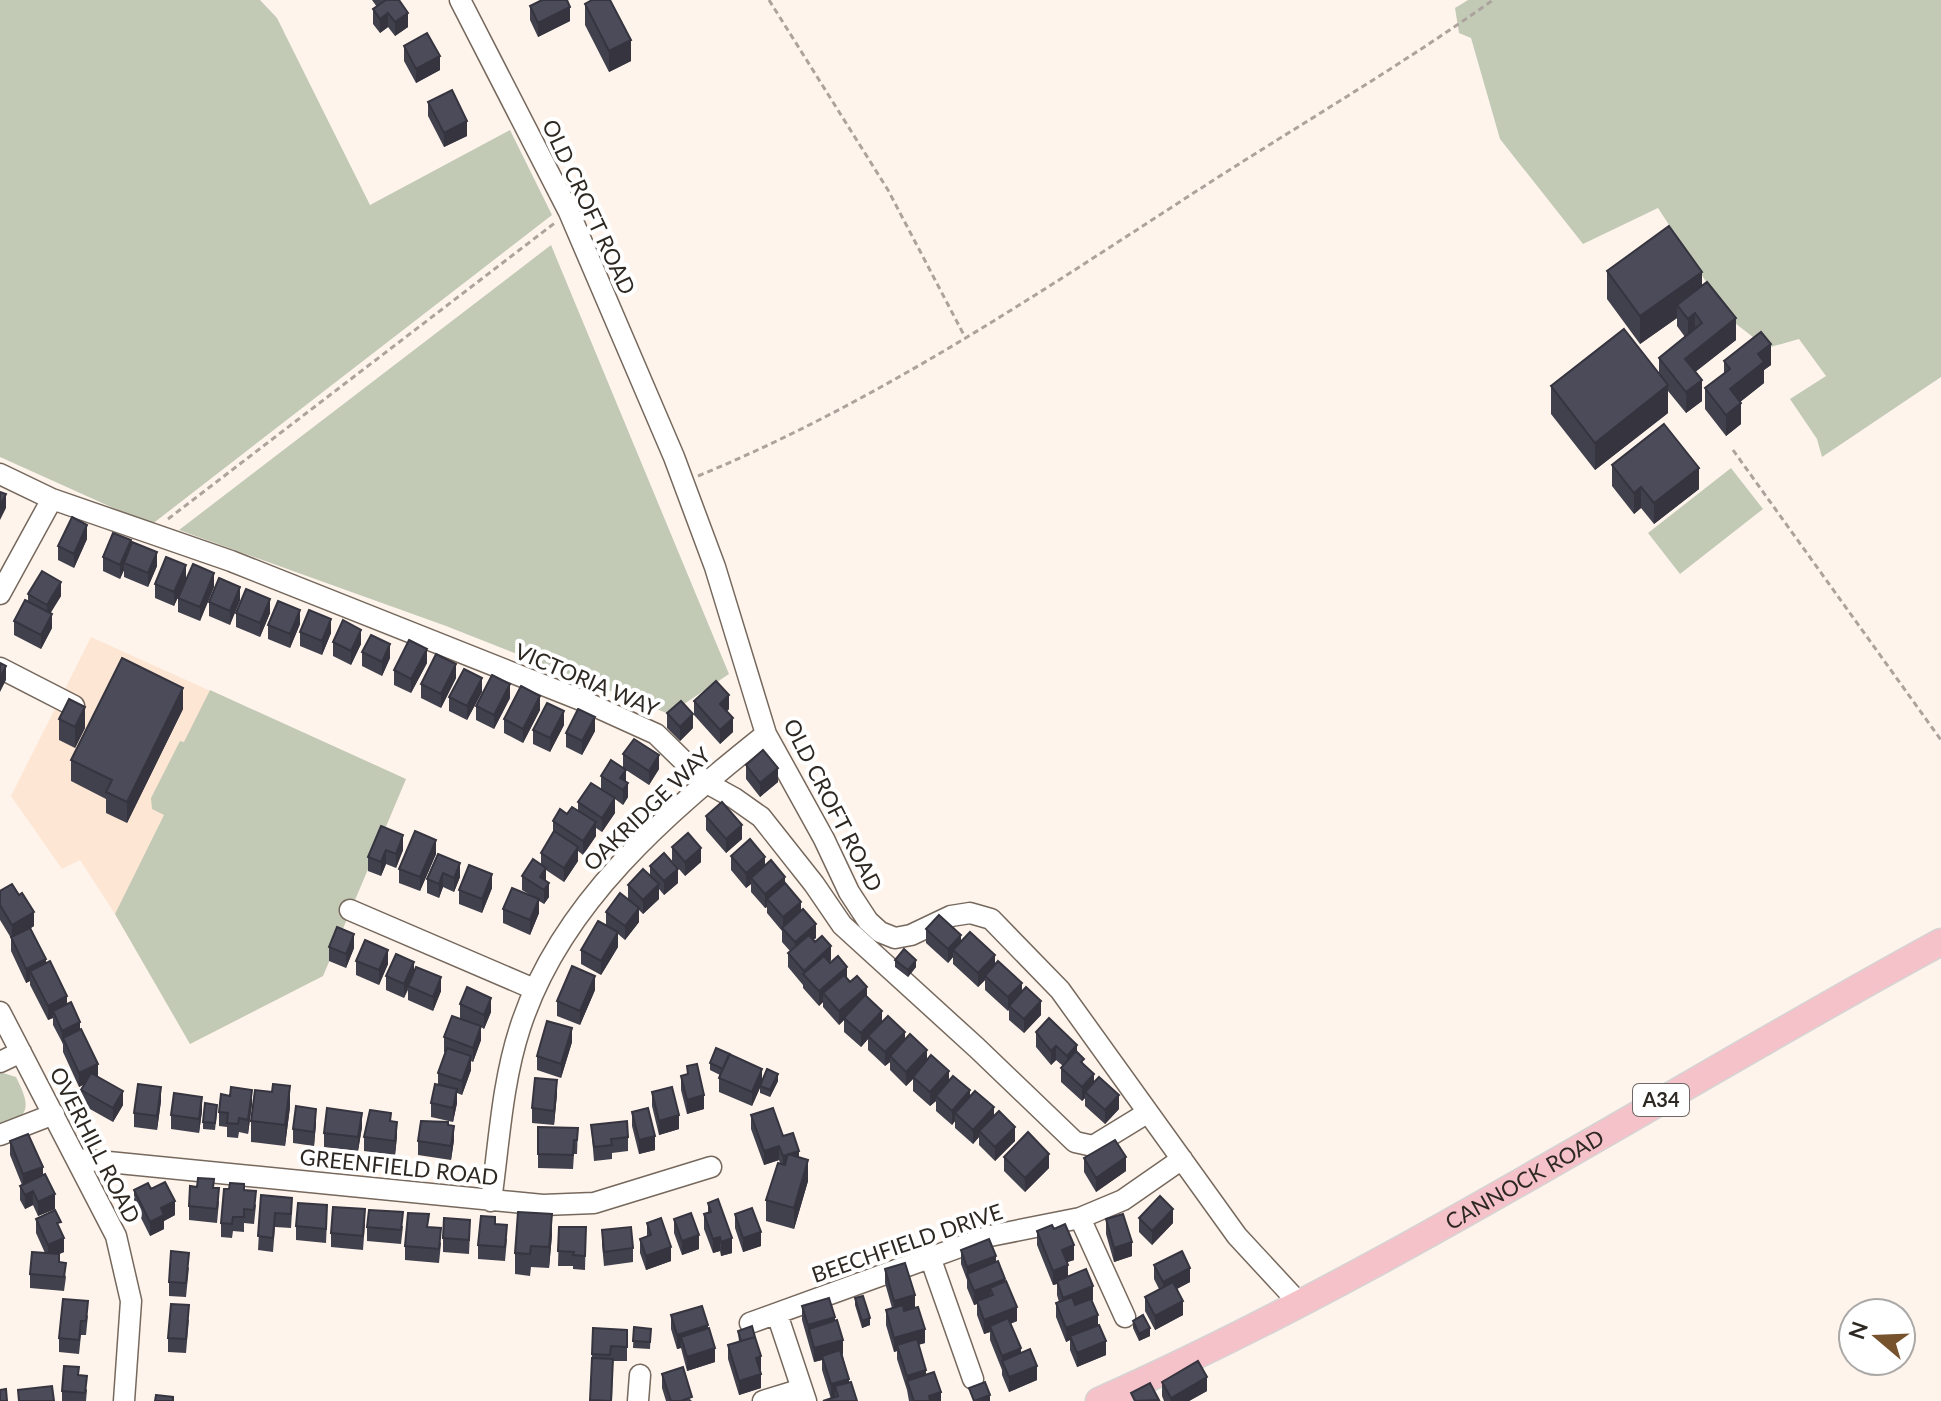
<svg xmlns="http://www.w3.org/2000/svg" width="1941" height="1401" viewBox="0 0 1941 1401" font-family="Lato,sans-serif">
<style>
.built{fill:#fde6d4}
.green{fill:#c2cab6}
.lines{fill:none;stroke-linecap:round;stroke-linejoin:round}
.minor-casing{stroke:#76685c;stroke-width:23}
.major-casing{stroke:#d5d4d3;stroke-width:29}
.path{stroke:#aca39d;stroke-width:3;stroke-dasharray:6 4;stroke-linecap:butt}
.minor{stroke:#fff;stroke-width:20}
.major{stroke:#f6c2ca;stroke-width:26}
.wall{fill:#41404d}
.shaded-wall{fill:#35343f}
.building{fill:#4c4b5a;stroke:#35343f;stroke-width:2}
.labels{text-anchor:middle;stroke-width:8;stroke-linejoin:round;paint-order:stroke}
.shield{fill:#fff;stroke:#6d6865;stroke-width:2}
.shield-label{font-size:20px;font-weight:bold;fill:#2e2823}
.street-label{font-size:22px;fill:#2e2823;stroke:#fff}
</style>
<rect width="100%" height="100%" fill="#fef4ec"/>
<path class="built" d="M 91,637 L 406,779 L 323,976 L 190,1044 L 115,914 L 80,860 L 62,869 L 11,796 Z"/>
<path class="green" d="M 0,0 L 260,0 L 277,18 L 370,205 L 510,130 L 552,215 L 151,525 L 0,457 Z
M 1468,0 L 1941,0 L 1941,377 L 1822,457 L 1817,439 L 1790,399 L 1826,376 L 1799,339 L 1767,348 L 1731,320 L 1658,208 L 1583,244 L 1500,139 L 1471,38 L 1459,33 L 1455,8 Z
M 551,245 L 729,674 L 669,714 L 446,626 L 179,530 Z
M 1731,468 L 1763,509 L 1680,574 L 1648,533 Z
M 210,690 L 406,779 L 323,976 L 190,1044 L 115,914 L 164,815 L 152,809 L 151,798 L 180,741 L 184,742 Z
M 0,1072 L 16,1077 C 30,1105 32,1116 0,1128 Z"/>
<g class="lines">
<defs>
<path id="minor" d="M 460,0 L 569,212 L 674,457 L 715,567 L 766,734 L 824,839 L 849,892 L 868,921 L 880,932 L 895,938 L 911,935 L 951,916 L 970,913 L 991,919 L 1060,990 L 1237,1236 L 1299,1303
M 0,474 L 52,499 L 231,561 L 581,700 L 656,734 L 705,782 L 734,798 L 761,817 L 814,884 L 842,925 L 977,1048 L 1075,1142 L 1093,1146 L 1147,1113
M 0,594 L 52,499
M 0,668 L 74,706
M 350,910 L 534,989
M 0,1012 L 116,1236 L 131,1301 L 124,1401
M 0,1062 L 21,1052
M 0,1135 L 54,1114
M 78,1159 L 543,1205 L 594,1203 L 711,1167
M 491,1201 C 499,1144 502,1083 520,1028 C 560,903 667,813 766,734
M 1080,1218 L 1125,1317
M 930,1257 L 973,1379
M 777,1314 L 806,1401
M 750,1323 L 990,1236 L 1080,1218 L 1123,1200 L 1182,1159
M 638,1401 L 640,1375
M 763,1401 L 802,1389"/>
<g id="major">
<path id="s1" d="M 1099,1401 C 1391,1271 1660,1095 1941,942"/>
</g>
</defs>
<use href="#minor" class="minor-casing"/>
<use href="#major" class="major-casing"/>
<path class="path" d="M 769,0 L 888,190 L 966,339
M 1733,450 L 1941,740
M 698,476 C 875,403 1033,297 1192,194 C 1292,129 1396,69 1493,0
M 168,519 L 556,222"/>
<use href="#minor" class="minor"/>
<use href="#major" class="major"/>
</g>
<path class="wall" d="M 372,0 L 399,0 L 408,27 L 395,36 L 388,27 L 380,33 L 373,24 L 373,9 L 377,7 Z
M 585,4 L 631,61 L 609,72 L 585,25 Z
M 530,6 L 570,21 L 538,37 L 530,20 Z
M 404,46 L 440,70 L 416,83 L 404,61 Z
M 428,102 L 467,136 L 444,147 L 428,116 Z
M 1607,271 L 1702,286 L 1736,340 L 1695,372 L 1702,401 L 1686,413 L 1668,391 L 1668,413 L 1595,470 L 1551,414 L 1551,386 L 1659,373 L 1659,358 L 1685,337 L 1677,326 L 1677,318 L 1640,344 L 1607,299 Z
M 1724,361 L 1771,365 L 1764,370 L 1764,383 L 1740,402 L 1741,424 L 1726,436 L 1705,409 L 1705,388 L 1724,374 Z
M 1612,465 L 1699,489 L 1654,524 L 1641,508 L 1634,514 L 1612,486 Z
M 87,539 L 74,568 L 58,560 L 58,546 Z
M 131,547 L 157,566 L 148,587 L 124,577 L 124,570 L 120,579 L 103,571 L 103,557 Z
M 186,579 L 174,606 L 155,598 L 155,584 Z
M 214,587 L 200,621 L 178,612 L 178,598 Z
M 240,587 L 230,625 L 209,616 L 209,602 Z
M 28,594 L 61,596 L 50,613 L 52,628 L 41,649 L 14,635 L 14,621 L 28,602 Z
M 236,613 L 270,613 L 260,637 L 236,627 Z
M 300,624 L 290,648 L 268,639 L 268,625 Z
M 300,632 L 331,633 L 322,655 L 300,646 Z
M 333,642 L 361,644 L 351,665 L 333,656 Z
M 362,652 L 390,658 L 382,676 L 362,666 Z
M 427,663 L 411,693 L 394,685 L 394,670 Z
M 456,678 L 441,708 L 421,698 L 421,684 Z
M 482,692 L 467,720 L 449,711 L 449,697 Z
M 510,698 L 494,729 L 476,720 L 476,706 Z
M 694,701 L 729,709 L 727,711 L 733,732 L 720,744 L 694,715 Z
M 183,709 L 127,823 L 106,813 L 106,799 L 71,781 L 71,760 Z
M 540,710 L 523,743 L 504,733 L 504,719 Z
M 667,713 L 693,728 L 680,741 L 667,728 Z
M 59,719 L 85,728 L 75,748 L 59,740 Z
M 564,725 L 550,752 L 533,744 L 533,730 Z
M 595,731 L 582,755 L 566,747 L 566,733 Z
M 623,754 L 659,769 L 649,785 L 626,770 L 626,781 L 628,797 L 623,805 L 615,799 L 615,813 L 602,832 L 596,828 L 596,836 L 583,855 L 578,851 L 578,861 L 564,882 L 546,870 L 546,881 L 549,897 L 544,904 L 539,901 L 539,913 L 530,935 L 503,923 L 503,909 L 530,895 L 522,890 L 522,876 L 541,864 L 541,853 L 553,834 L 553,821 L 567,814 L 578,811 L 578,802 L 601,790 L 601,776 L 623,768 Z
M 746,765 L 778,782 L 760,797 L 746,779 Z
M 706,816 L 742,839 L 726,853 L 706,830 Z
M 403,835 L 403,850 L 396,868 L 386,864 L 381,876 L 368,871 L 368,857 Z
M 672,847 L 701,862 L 685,876 L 672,861 Z
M 436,854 L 420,891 L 399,883 L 399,869 Z
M 438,854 L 460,877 L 454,892 L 443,887 L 439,898 L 427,893 L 427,879 Z
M 731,856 L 765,865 L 785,884 L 816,938 L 813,940 L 831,960 L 830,962 L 867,996 L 882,1022 L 905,1040 L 949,1081 L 994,1117 L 1015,1141 L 995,1161 L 979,1145 L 979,1137 L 973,1144 L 955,1128 L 955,1121 L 952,1125 L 936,1111 L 936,1101 L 930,1106 L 913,1091 L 913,1079 L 906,1086 L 890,1070 L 890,1062 L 885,1066 L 868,1050 L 868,1039 L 861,1047 L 844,1032 L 844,1020 L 839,1025 L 823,1007 L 823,1002 L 819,1006 L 803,988 L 803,985 L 788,967 L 788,953 L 790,951 L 782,942 L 782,931 L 767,913 L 767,907 L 765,908 L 751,892 L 751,884 L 746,888 L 731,870 Z
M 650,866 L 678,883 L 664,895 L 659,889 L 659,899 L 643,914 L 639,910 L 639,922 L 625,940 L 618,934 L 618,947 L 601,975 L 581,964 L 581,950 L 606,926 L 606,912 L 628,899 L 628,885 L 650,876 Z
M 492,888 L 482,913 L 459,904 L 459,890 Z
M 0,891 L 34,926 L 31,928 L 46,964 L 80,1030 L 98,1076 L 123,1105 L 113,1122 L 81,1104 L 81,1090 L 84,1084 L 79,1087 L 63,1052 L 63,1044 L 53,1025 L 53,1018 L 48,1020 L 30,985 L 30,981 L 26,983 L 11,951 L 11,938 L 0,920 Z
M 926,929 L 961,942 L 995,965 L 1022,992 L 1041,1015 L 1024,1033 L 1009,1020 L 1009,1010 L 1008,1011 L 985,990 L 985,980 L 978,987 L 953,964 L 953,957 L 948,963 L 926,943 Z
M 329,947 L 354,948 L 346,968 L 329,961 Z
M 895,960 L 916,967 L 908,977 L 895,967 Z
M 356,961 L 388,964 L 379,985 L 356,975 Z
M 414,972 L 441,991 L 433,1011 L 408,1000 L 408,990 L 404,998 L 386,990 L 386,976 Z
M 595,990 L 580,1025 L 557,1016 L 557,1001 Z
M 460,1004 L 491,1012 L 484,1029 L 481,1027 L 481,1040 L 473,1062 L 471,1061 L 471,1070 L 462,1095 L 457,1093 L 457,1103 L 453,1122 L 431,1117 L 431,1103 L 438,1085 L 438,1073 L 445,1052 L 444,1052 L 444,1037 L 460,1018 Z
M 1036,1032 L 1077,1053 L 1094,1081 L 1119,1109 L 1105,1124 L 1085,1106 L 1085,1098 L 1082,1101 L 1061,1082 L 1061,1068 L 1063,1066 L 1056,1060 L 1051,1065 L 1036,1047 Z
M 572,1042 L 561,1078 L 537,1070 L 537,1056 Z
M 710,1063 L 762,1081 L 778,1081 L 770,1097 L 760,1093 L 760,1088 L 752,1106 L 719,1092 L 719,1078 L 720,1075 L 710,1070 Z
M 687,1066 L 704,1109 L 687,1114 L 681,1090 L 681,1076 L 687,1074 Z
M 652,1092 L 679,1129 L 659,1135 L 652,1106 Z
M 557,1094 L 554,1125 L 532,1123 L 532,1108 Z
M 161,1101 L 157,1130 L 134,1127 L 134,1113 Z
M 252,1104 L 248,1134 L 239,1132 L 238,1138 L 227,1137 L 227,1127 L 219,1126 L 219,1112 Z
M 290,1107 L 285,1146 L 251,1142 L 251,1121 Z
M 202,1111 L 199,1133 L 171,1129 L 171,1115 Z
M 217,1112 L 215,1130 L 203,1129 L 203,1122 Z
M 632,1112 L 655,1150 L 639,1154 L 632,1126 Z
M 751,1115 L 783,1136 L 799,1157 L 808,1181 L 794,1229 L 766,1221 L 766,1200 L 780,1163 L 779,1160 L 764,1165 L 751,1129 Z
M 391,1121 L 397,1136 L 395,1155 L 364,1151 L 364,1137 Z
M 316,1123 L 314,1146 L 293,1143 L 293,1129 Z
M 591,1125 L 628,1137 L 628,1151 L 612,1153 L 612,1159 L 594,1161 Z
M 362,1127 L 358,1151 L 324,1147 L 324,1133 Z
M 538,1127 L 578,1128 L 577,1154 L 574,1154 L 573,1169 L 538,1168 Z
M 454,1140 L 451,1160 L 418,1155 L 418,1141 Z
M 10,1141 L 43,1175 L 55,1209 L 38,1216 L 33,1205 L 25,1209 L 20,1200 L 20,1186 L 22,1185 L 10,1155 Z
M 1004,1157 L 1049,1168 L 1025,1192 L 1004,1171 Z
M 1084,1158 L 1126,1171 L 1096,1192 L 1084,1172 Z
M 214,1188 L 219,1202 L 217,1223 L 189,1220 L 189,1206 Z
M 151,1189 L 175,1215 L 164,1221 L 164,1229 L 150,1236 L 134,1204 L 134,1190 Z
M 244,1190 L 256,1205 L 254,1224 L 244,1223 L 244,1232 L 233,1231 L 232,1238 L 221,1237 L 221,1223 Z
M 261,1195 L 292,1212 L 291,1228 L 275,1227 L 273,1252 L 258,1250 Z
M 708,1203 L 732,1253 L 721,1256 L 720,1251 L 713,1253 L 704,1229 L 704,1214 L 708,1213 Z
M 735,1214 L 761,1246 L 743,1252 L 735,1228 Z
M 1139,1218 L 1173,1223 L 1152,1245 L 1139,1232 Z
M 36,1219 L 61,1231 L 64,1252 L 59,1254 L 59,1262 L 66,1277 L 64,1291 L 30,1288 L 30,1274 L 45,1253 L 36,1233 Z
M 674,1219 L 699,1249 L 682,1255 L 674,1233 Z
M 1106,1219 L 1132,1256 L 1114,1262 L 1106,1234 Z
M 327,1220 L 326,1243 L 296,1240 L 296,1226 Z
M 365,1223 L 363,1250 L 331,1247 L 331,1233 Z
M 647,1223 L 671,1261 L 646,1270 L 640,1253 L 640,1239 L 647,1237 Z
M 495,1224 L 507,1239 L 505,1261 L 478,1259 L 478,1245 Z
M 403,1226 L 401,1244 L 367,1241 L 367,1227 Z
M 429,1227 L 441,1243 L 439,1263 L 405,1260 L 405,1246 Z
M 559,1227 L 586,1227 L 585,1270 L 573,1269 L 573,1266 L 558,1266 Z
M 1054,1229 L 1074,1260 L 1067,1262 L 1068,1276 L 1093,1300 L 1092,1300 L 1106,1355 L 1077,1367 L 1070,1350 L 1070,1340 L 1066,1342 L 1056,1317 L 1056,1303 L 1059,1302 L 1057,1295 L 1057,1284 L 1053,1285 L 1037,1245 L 1037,1231 Z
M 602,1230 L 633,1248 L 633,1262 L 604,1266 L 602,1244 Z
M 470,1234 L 469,1254 L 443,1252 L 443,1238 Z
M 552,1235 L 549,1268 L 531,1267 L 530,1276 L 515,1274 L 515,1253 Z
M 961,1250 L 996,1262 L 1005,1281 L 1017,1321 L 1010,1324 L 1021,1353 L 1037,1380 L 1009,1392 L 1002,1375 L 1002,1370 L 990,1340 L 990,1332 L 984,1334 L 977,1315 L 977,1304 L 974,1305 L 967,1288 L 967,1280 L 961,1264 Z
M 1154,1265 L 1190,1282 L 1177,1289 L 1183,1315 L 1155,1330 L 1145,1311 L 1145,1297 L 1159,1289 L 1154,1279 Z
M 189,1267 L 186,1297 L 169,1296 L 169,1282 Z
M 885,1269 L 915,1307 L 925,1343 L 919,1344 L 926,1375 L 941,1401 L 909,1401 L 907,1390 L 897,1359 L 897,1351 L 894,1352 L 886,1325 L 886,1310 L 892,1308 L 885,1283 Z
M 855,1298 L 870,1325 L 862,1328 L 855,1305 Z
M 802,1306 L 835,1321 L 849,1382 L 857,1401 L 831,1399 L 822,1370 L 822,1360 L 814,1362 L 802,1320 Z
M 88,1315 L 86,1335 L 81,1335 L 79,1354 L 59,1352 L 59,1338 Z
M 671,1315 L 708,1328 L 715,1362 L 687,1371 L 681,1348 L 677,1349 L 671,1329 Z
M 189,1319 L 186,1353 L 168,1352 L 168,1338 Z
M 1133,1321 L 1150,1336 L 1139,1341 L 1133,1328 Z
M 634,1327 L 651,1329 L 650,1349 L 633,1348 Z
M 593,1328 L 627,1330 L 627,1361 L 613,1361 L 612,1401 L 590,1401 Z
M 738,1331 L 761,1370 L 760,1371 L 761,1388 L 739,1395 L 728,1359 L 728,1345 L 739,1342 Z
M 662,1374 L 692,1401 L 666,1401 L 662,1388 Z
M 79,1375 L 87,1390 L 86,1401 L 62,1401 L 62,1391 Z
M 1162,1382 L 1207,1391 L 1189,1401 L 1164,1401 L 1162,1396 Z"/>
<path class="shaded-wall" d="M 570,7 L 570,21 L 538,37 L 538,23 Z
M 388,13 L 388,27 L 380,33 L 380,19 Z
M 408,13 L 408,27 L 395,36 L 395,22 Z
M 631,40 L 631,61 L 609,72 L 609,51 Z
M 440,56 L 440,70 L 416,83 L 416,69 Z
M 467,121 L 467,136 L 444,147 L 444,133 Z
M 1702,272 L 1702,299 L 1677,305 L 1677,318 L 1640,344 L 1640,316 Z
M 1695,313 L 1695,334 L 1688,340 L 1688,319 Z
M 1736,318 L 1736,340 L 1685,380 L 1685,359 Z
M 1771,344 L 1771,365 L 1764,370 L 1764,383 L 1730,410 L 1730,389 L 1758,354 Z
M 1702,380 L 1702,401 L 1686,413 L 1686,392 Z
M 1668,385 L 1668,413 L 1595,470 L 1595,443 Z
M 1741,403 L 1741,424 L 1726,436 L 1726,415 Z
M 1699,468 L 1699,489 L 1654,524 L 1654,503 Z
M 1641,487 L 1641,508 L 1634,514 L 1634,493 Z
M 6,494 L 6,508 L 0,520 L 0,506 Z
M 87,525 L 87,539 L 74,568 L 74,554 Z
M 131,540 L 131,554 L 124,563 L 124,570 L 120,579 L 120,565 Z
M 157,552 L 157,566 L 148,587 L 148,573 Z
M 186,565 L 186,579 L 174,606 L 174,592 Z
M 214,573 L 214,587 L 200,621 L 200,607 Z
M 61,582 L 61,596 L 47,619 L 47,605 Z
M 240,587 L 240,601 L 230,625 L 230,611 Z
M 270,599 L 270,613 L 260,637 L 260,623 Z
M 300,610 L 300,624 L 290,648 L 290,634 Z
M 52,614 L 52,628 L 41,649 L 41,635 Z
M 331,619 L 331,633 L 322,655 L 322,641 Z
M 361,630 L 361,644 L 351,665 L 351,651 Z
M 390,644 L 390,658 L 382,676 L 382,662 Z
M 427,649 L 427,663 L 411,693 L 411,679 Z
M 456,664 L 456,678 L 441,708 L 441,694 Z
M 6,666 L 6,680 L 0,692 L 0,678 Z
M 482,678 L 482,692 L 467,720 L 467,706 Z
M 510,684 L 510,698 L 494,729 L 494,715 Z
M 183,688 L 183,709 L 127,823 L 127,802 Z
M 729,695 L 729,709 L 720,718 L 720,704 Z
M 540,696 L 540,710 L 523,743 L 523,729 Z
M 85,707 L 85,728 L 75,748 L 75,727 Z
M 564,711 L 564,725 L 550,752 L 550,738 Z
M 693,714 L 693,728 L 680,741 L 680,727 Z
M 595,717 L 595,731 L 582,755 L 582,741 Z
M 733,718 L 733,732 L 720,744 L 720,730 Z
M 659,755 L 659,769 L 649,785 L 649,771 Z
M 778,768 L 778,782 L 760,797 L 760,783 Z
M 626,770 L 626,784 L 620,778 Z
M 628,783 L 628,797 L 623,805 L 623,790 Z
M 615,798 L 615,813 L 602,832 L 602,818 Z
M 596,822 L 596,836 L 583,855 L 583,841 Z
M 742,825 L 742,839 L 726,853 L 726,839 Z
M 403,835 L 403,850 L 396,868 L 396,854 Z
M 436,840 L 436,854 L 420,891 L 420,877 Z
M 578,847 L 578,861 L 564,882 L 564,868 Z
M 701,848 L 701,862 L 685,876 L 685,862 Z
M 386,850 L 386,864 L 381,876 L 381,862 Z
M 765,857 L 765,871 L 751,878 L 751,884 L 746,888 L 746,873 Z
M 460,863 L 460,877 L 454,892 L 454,878 Z
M 546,868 L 546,882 L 540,877 Z
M 678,869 L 678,883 L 664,895 L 664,881 Z
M 443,873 L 443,887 L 439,898 L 439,884 Z
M 492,874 L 492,888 L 482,913 L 482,899 Z
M 785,877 L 785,891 L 767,899 L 767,907 L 765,908 L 765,894 Z
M 549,883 L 549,897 L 544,904 L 544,890 Z
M 659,884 L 659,899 L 643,914 L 643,900 Z
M 539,899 L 539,913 L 530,935 L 530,920 Z
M 801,902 L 801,916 L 783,928 L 783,917 Z
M 639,908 L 639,922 L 625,940 L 625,926 Z
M 34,912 L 34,926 L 12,939 L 12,925 Z
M 816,924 L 816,938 L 795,956 L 795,942 Z
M 618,932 L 618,947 L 601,975 L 601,961 Z
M 354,934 L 354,948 L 346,968 L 346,954 Z
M 961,935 L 961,949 L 953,950 L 953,957 L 948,963 L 948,949 Z
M 831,946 L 831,960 L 809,980 L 804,974 L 804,971 Z
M 388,950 L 388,964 L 379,985 L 379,970 Z
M 995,955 L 995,969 L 985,976 L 985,980 L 978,987 L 978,973 Z
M 46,959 L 46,973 L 30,971 L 30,981 L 26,983 L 26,969 Z
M 916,960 L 916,967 L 908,977 L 908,970 Z
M 414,962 L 414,976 L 408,986 L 404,998 L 404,984 Z
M 847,967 L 847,981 L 823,993 L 823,1002 L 819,1006 L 819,991 Z
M 595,976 L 595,990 L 580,1025 L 580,1011 Z
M 441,977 L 441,991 L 433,1011 L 433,997 Z
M 1022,983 L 1022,997 L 1009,1006 L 1008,1011 L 1008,997 Z
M 867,987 L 867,1001 L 844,1018 L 844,1020 L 839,1025 L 839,1011 Z
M 67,996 L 67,1010 L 53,1011 L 53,1018 L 48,1020 L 48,1006 Z
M 491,998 L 491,1012 L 484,1029 L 484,1015 Z
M 1041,1001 L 1041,1015 L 1024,1033 L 1024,1019 Z
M 882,1011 L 882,1025 L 868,1036 L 868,1039 L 861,1047 L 861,1033 Z
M 80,1022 L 80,1036 L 63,1038 L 62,1045 L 62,1031 Z
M 481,1026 L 481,1040 L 473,1062 L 473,1048 Z
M 572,1028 L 572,1042 L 561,1078 L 561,1064 Z
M 905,1032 L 905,1046 L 890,1056 L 890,1062 L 885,1066 L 885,1052 Z
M 1077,1045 L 1077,1059 L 1067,1070 L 1067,1056 Z
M 1056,1046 L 1056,1060 L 1051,1065 L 1051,1051 Z
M 927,1050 L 927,1064 L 913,1077 L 913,1079 L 906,1086 L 906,1072 Z
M 471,1056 L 471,1070 L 462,1095 L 462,1081 Z
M 98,1064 L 98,1078 L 79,1087 L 79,1073 Z
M 762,1069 L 762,1083 L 752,1106 L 752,1092 Z
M 949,1071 L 949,1085 L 936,1096 L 936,1101 L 930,1106 L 930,1092 Z
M 778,1074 L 778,1081 L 770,1097 L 770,1090 Z
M 1094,1074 L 1094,1088 L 1085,1092 L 1085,1098 L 1082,1101 L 1082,1087 Z
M 557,1080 L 557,1094 L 554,1125 L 554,1111 Z
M 290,1086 L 290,1107 L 285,1146 L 285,1125 Z
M 161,1087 L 161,1101 L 157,1130 L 157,1116 Z
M 457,1089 L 457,1103 L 453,1122 L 453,1108 Z
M 252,1090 L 252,1104 L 248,1134 L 248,1120 Z
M 970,1090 L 970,1104 L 955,1113 L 955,1121 L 952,1125 L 952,1111 Z
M 123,1091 L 123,1105 L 113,1122 L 113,1108 Z
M 704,1095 L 704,1109 L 687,1114 L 687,1100 Z
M 1119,1095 L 1119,1109 L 1105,1124 L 1105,1110 Z
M 202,1097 L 202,1111 L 199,1133 L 199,1119 Z
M 994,1107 L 994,1121 L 979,1131 L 979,1137 L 973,1144 L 973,1130 Z
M 316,1109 L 316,1123 L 314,1146 L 314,1132 Z
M 362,1113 L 362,1127 L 358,1151 L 358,1137 Z
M 679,1115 L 679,1129 L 659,1135 L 659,1121 Z
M 397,1122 L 397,1136 L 395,1155 L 395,1141 Z
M 454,1126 L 454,1140 L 451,1160 L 451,1146 Z
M 1015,1127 L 1015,1141 L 995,1161 L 995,1147 Z
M 655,1136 L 655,1150 L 639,1154 L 639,1140 Z
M 779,1146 L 779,1160 L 764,1165 L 764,1151 Z
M 799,1151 L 799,1165 L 783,1170 L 783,1156 Z
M 1049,1154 L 1049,1168 L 1025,1192 L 1025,1178 Z
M 1126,1157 L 1126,1171 L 1096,1192 L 1096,1178 Z
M 808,1160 L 808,1181 L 794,1229 L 794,1208 Z
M 43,1167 L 43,1181 L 23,1188 L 23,1174 Z
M 33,1191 L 33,1205 L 25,1209 L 25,1195 Z
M 55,1194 L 55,1209 L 38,1216 L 38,1202 Z
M 175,1201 L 175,1215 L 164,1221 L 164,1229 L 150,1236 L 150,1222 L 161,1208 Z
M 1173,1209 L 1173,1223 L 1152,1245 L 1152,1231 Z
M 552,1214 L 552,1235 L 549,1268 L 549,1247 Z
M 761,1232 L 761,1246 L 743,1252 L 743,1238 Z
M 699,1235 L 699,1249 L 682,1255 L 682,1241 Z
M 720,1237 L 720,1251 L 713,1253 L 713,1239 Z
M 64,1238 L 64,1252 L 48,1259 L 48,1245 Z
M 732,1238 L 732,1253 L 721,1256 L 721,1242 Z
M 1132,1242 L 1132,1256 L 1114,1262 L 1114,1248 Z
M 1074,1245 L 1074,1260 L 1062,1264 L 1062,1250 Z
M 671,1247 L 671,1261 L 646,1270 L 646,1256 Z
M 996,1256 L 996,1270 L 967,1275 L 967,1267 Z
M 1068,1265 L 1068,1279 L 1057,1281 L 1057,1284 L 1053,1285 L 1053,1271 Z
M 1190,1268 L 1190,1282 L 1163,1296 L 1163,1282 Z
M 1005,1279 L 1005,1293 L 993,1295 L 990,1288 L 990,1299 L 977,1301 L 977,1304 L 974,1305 L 974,1291 Z
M 1093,1286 L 1093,1300 L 1063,1312 L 1063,1298 Z
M 915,1295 L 915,1309 L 894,1315 L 894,1301 Z
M 1183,1301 L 1183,1315 L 1155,1330 L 1155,1316 Z
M 1017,1307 L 1017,1321 L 992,1331 L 990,1326 L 990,1332 L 984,1334 L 984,1320 Z
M 1098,1315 L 1098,1329 L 1070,1336 L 1070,1340 L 1066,1342 L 1066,1328 Z
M 835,1317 L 835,1331 L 809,1329 L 808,1339 L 808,1325 Z
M 870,1318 L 870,1325 L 862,1328 L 862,1321 Z
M 708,1325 L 708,1339 L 681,1337 L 681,1348 L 677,1349 L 677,1335 Z
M 1150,1328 L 1150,1336 L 1139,1341 L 1139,1334 Z
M 925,1329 L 925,1343 L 899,1351 L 897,1345 L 897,1351 L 894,1352 L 894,1338 Z
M 843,1340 L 843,1354 L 823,1360 L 822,1356 L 822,1360 L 814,1362 L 814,1348 Z
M 1106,1341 L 1106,1355 L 1077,1367 L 1077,1353 Z
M 715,1348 L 715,1362 L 687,1371 L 687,1357 Z
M 1021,1348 L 1021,1363 L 1002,1361 L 1002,1370 L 1002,1356 Z
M 761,1356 L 761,1370 L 756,1372 L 756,1358 Z
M 1037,1366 L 1037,1380 L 1009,1392 L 1009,1377 Z
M 926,1370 L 926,1384 L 907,1381 L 907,1390 L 907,1376 Z
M 761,1374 L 761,1388 L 739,1395 L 739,1381 Z
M 1207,1377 L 1207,1391 L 1189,1401 L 1171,1401 L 1171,1398 Z
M 849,1379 L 849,1393 L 835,1386 L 835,1397 L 831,1399 L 831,1384 Z
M 941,1392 L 941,1401 L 929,1401 L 929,1396 Z
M 990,1395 L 990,1401 L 976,1401 Z"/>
<path class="building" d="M 386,0 L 399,0 L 408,13 L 395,22 L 388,13 L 380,19 L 373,9 Z
M 542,0 L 567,0 L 570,7 L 538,23 L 530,6 Z
M 592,0 L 610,0 L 631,40 L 609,51 L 585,4 Z
M 427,33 L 440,56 L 416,69 L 404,46 Z
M 452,90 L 467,121 L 444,133 L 428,102 Z
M 1669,226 L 1702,272 L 1640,316 L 1607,271 Z
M 1707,282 L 1736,318 L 1685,359 L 1702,380 L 1686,392 L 1659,358 L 1702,323 L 1695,313 L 1688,319 L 1677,305 Z
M 1624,329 L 1668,385 L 1595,443 L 1551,386 Z
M 1761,332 L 1771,344 L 1758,354 L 1764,362 L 1730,389 L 1741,403 L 1726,415 L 1705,388 L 1730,369 L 1724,361 Z
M 1664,424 L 1699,468 L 1654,503 L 1641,487 L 1634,493 L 1612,465 Z
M 0,492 L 6,494 L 0,506 Z
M 72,517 L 87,525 L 74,554 L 58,546 Z
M 113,533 L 131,540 L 120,565 L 103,557 Z
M 132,542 L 157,552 L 148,573 L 124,563 Z
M 166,557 L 186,565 L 174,592 L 155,584 Z
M 193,564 L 214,573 L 200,607 L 178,598 Z
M 42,571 L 61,582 L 47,605 L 28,594 Z
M 219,578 L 240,587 L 230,611 L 209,602 Z
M 246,589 L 270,599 L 260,623 L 236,613 Z
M 25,600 L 52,614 L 41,635 L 14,621 Z
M 278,601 L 300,610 L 290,634 L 268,625 Z
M 309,610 L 331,619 L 322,641 L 300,632 Z
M 343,620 L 361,630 L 351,651 L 333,642 Z
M 371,635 L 390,644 L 382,662 L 362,652 Z
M 409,640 L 427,649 L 411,679 L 394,670 Z
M 436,654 L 456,664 L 441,694 L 421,684 Z
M 122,658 L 183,688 L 127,802 L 106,792 L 112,780 L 71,760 Z
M 0,663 L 6,666 L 0,678 Z
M 464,669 L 482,678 L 467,706 L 449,697 Z
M 492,675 L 510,684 L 494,715 L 476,706 Z
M 716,681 L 729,695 L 720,704 L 733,718 L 720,730 L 694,701 Z
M 521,686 L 540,696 L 523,729 L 504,719 Z
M 69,699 L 85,707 L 75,727 L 59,719 Z
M 681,701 L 693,714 L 680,727 L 667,713 Z
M 547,703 L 564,711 L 550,738 L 533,730 Z
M 578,709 L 595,717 L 582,741 L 566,733 Z
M 634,739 L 659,755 L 649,771 L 623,754 Z
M 763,750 L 778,768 L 760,783 L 746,765 Z
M 611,760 L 626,770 L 620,778 L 628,783 L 623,790 L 601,776 Z
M 591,783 L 615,798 L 602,818 L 578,802 Z
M 722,802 L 742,825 L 726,839 L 706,816 Z
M 572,807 L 596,822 L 583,841 L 553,821 L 560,809 L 567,814 Z
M 381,826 L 403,835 L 396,854 L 386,850 L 381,862 L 368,857 Z
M 415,831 L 436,840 L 420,877 L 399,869 Z
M 554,831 L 578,847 L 564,868 L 541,853 Z
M 688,833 L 701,848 L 685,862 L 672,847 Z
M 750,839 L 765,857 L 746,873 L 731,856 Z
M 664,853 L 678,869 L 664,881 L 650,866 Z
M 438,854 L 460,863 L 454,878 L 443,873 L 439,884 L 427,879 Z
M 533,859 L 546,868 L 540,877 L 549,883 L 544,890 L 522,876 Z
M 771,860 L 785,877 L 765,894 L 751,878 Z
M 469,865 L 492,874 L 482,899 L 459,890 Z
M 643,869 L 659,884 L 643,900 L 628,885 Z
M 785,883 L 801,902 L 783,917 L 767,899 Z
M 12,884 L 19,895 L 22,893 L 34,912 L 12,925 L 0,905 L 0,891 Z
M 512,888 L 539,899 L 530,920 L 503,909 Z
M 620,893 L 639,908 L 625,926 L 606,912 Z
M 803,909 L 816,924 L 795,942 L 782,928 Z
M 939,915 L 961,935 L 948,949 L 926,929 Z
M 598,921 L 618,932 L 601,961 L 581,950 Z
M 337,927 L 354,934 L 346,954 L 329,947 Z
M 30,928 L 46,959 L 26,969 L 11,937 Z
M 970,932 L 995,955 L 978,973 L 953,950 Z
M 809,935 L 815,942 L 822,936 L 831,946 L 804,971 L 788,953 Z
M 365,940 L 388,950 L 379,970 L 356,961 Z
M 904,949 L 916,960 L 908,970 L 895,960 Z
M 396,954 L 414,962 L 404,984 L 386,976 Z
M 824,956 L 830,963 L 838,956 L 847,967 L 819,991 L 803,974 Z
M 50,961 L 67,996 L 48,1006 L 30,971 Z
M 998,961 L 1022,983 L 1008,997 L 985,976 Z
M 572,966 L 595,976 L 580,1011 L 557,1001 Z
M 416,967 L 441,977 L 433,997 L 408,986 Z
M 844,975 L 850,982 L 857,976 L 867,987 L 839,1011 L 823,993 Z
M 467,987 L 491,998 L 484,1015 L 460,1004 Z
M 1026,987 L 1041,1001 L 1024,1019 L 1009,1006 Z
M 865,995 L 882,1011 L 861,1033 L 844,1018 Z
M 71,1002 L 80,1022 L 62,1031 L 53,1011 Z
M 452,1016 L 481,1026 L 473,1048 L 444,1037 Z
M 888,1016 L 905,1032 L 885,1052 L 868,1036 Z
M 1049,1018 L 1077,1045 L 1067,1056 L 1056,1046 L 1051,1051 L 1036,1032 Z
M 547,1021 L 572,1028 L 561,1064 L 537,1056 Z
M 81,1029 L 98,1064 L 79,1073 L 63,1038 Z
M 910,1034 L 927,1050 L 906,1072 L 890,1056 Z
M 447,1048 L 471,1056 L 462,1081 L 438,1073 Z
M 716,1048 L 730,1054 L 723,1069 L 710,1063 Z
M 1076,1051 L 1084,1059 L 1081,1062 L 1094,1074 L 1082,1087 L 1061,1068 Z
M 729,1054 L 762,1069 L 752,1092 L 719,1078 Z
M 931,1055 L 949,1071 L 930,1092 L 913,1077 Z
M 697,1064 L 704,1095 L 687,1100 L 681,1076 L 688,1074 L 687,1066 Z
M 767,1069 L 778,1074 L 770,1090 L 760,1086 Z
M 91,1073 L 123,1091 L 113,1108 L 81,1090 Z
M 953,1076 L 970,1090 L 952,1111 L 936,1096 Z
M 1099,1077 L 1119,1095 L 1105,1110 L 1085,1092 Z
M 535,1078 L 557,1080 L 554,1111 L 532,1108 Z
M 138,1084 L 161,1087 L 157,1116 L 134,1113 Z
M 273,1084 L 290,1086 L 285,1125 L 251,1121 L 255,1090 L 272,1092 Z
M 435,1084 L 457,1089 L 453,1108 L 431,1103 Z
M 231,1087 L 252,1090 L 248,1120 L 239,1118 L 238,1124 L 227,1123 L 228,1113 L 219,1112 L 221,1094 L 230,1096 Z
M 672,1087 L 679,1115 L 659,1121 L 652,1092 Z
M 975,1091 L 994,1107 L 973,1130 L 955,1113 Z
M 174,1093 L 202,1097 L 199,1119 L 171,1115 Z
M 205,1103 L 217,1105 L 215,1123 L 203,1122 Z
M 296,1106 L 316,1109 L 314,1132 L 293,1129 Z
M 327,1108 L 362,1113 L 358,1137 L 324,1133 Z
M 648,1108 L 655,1136 L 639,1140 L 632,1112 Z
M 773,1108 L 783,1136 L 793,1133 L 799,1151 L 783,1156 L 779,1146 L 764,1151 L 751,1115 Z
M 370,1110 L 391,1113 L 390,1121 L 397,1122 L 395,1141 L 364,1137 Z
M 999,1111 L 1015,1127 L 995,1147 L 979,1131 Z
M 421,1121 L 448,1122 L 448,1125 L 454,1126 L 451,1146 L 418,1141 Z
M 627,1121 L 628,1137 L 611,1139 L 612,1145 L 594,1147 L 591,1125 Z
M 538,1127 L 578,1128 L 577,1140 L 574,1140 L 573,1155 L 538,1154 Z
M 1028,1132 L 1049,1154 L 1025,1178 L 1004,1157 Z
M 28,1134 L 43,1167 L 23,1174 L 10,1141 Z
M 1115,1140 L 1126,1157 L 1096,1178 L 1084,1158 Z
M 788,1154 L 808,1160 L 794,1208 L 766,1200 L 778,1163 L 785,1165 Z
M 45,1174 L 55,1194 L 38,1202 L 33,1191 L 25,1195 L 20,1186 Z
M 198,1178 L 214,1179 L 213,1188 L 219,1188 L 217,1209 L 189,1206 L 190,1186 L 197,1187 Z
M 165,1182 L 175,1201 L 161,1208 L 164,1215 L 150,1222 L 134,1190 L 148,1183 L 151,1189 Z
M 230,1183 L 244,1184 L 244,1190 L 256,1191 L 254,1210 L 244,1209 L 244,1217 L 233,1217 L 232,1224 L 221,1223 L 224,1189 L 229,1189 Z
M 261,1195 L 292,1198 L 291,1214 L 275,1213 L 273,1238 L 258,1236 Z
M 1160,1196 L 1173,1209 L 1152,1231 L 1139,1218 Z
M 718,1199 L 732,1238 L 721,1242 L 720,1237 L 713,1239 L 704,1214 L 711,1212 L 708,1203 Z
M 298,1203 L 327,1205 L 326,1229 L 296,1226 Z
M 333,1207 L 365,1209 L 363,1236 L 331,1233 Z
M 752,1208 L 761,1232 L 743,1238 L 735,1214 Z
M 55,1210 L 61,1222 L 57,1223 L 64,1238 L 48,1245 L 36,1219 Z
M 369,1210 L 403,1212 L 401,1230 L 367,1227 Z
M 518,1212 L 552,1214 L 549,1247 L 531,1246 L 530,1254 L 515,1253 Z
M 408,1213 L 429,1214 L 427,1227 L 441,1228 L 439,1249 L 405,1246 Z
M 691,1213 L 699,1235 L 682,1241 L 674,1219 Z
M 1123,1214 L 1132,1242 L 1114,1248 L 1106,1219 Z
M 481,1216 L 495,1217 L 495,1224 L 507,1225 L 505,1247 L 478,1245 Z
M 444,1218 L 470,1220 L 469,1240 L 443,1238 Z
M 661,1218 L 671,1247 L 646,1256 L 640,1239 L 651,1235 L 647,1223 Z
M 1065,1224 L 1074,1245 L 1062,1250 L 1068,1265 L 1053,1271 L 1037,1231 L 1052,1225 L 1054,1229 Z
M 559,1227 L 586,1227 L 585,1256 L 573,1255 L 574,1252 L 558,1251 Z
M 631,1227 L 633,1248 L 604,1252 L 602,1230 Z
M 989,1239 L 996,1256 L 967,1267 L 961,1250 Z
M 171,1251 L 189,1253 L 186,1283 L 169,1282 Z
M 1182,1251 L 1190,1268 L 1163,1282 L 1154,1265 Z
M 32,1252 L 59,1254 L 59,1262 L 66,1263 L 64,1277 L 30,1274 Z
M 998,1261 L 1005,1279 L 974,1291 L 967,1274 Z
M 905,1263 L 915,1295 L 894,1301 L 885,1269 Z
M 1086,1269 L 1093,1286 L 1063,1298 L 1057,1281 Z
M 1006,1281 L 1017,1307 L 984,1320 L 977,1301 L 993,1295 L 990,1288 Z
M 1173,1282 L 1183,1301 L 1155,1316 L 1145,1297 Z
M 863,1296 L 870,1318 L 862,1321 L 855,1298 Z
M 1072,1297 L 1075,1305 L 1091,1299 L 1098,1315 L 1066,1328 L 1056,1303 Z
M 829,1298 L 835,1317 L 808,1325 L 802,1306 Z
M 63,1299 L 88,1301 L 86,1321 L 81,1321 L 79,1340 L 59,1338 Z
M 171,1304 L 189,1305 L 186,1339 L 168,1338 Z
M 903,1305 L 904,1311 L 918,1307 L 925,1329 L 894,1338 L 886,1310 Z
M 702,1306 L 708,1325 L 677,1335 L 671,1315 Z
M 1143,1315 L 1150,1328 L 1139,1334 L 1133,1321 Z
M 1008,1318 L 1021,1348 L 1002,1356 L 990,1326 Z
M 837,1320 L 843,1340 L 814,1348 L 809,1329 Z
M 1099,1325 L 1106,1341 L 1077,1353 L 1070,1336 Z
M 752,1326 L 755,1337 L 741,1341 L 738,1331 Z
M 634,1327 L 651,1329 L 650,1342 L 633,1341 Z
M 593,1328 L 627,1330 L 627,1347 L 611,1346 L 610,1355 L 592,1354 Z
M 709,1328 L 715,1348 L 687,1357 L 681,1337 Z
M 755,1337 L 761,1356 L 756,1358 L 761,1374 L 739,1381 L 728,1345 Z
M 917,1339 L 926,1370 L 907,1376 L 897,1345 Z
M 1030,1349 L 1037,1366 L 1009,1377 L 1002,1361 Z
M 840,1350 L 849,1379 L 831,1384 L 822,1356 Z
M 592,1358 L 613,1359 L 611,1401 L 590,1400 Z
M 1198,1361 L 1207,1377 L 1171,1398 L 1162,1382 Z
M 64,1366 L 79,1367 L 78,1375 L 87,1376 L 85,1393 L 62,1391 Z
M 683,1367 L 692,1397 L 681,1401 L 671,1401 L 662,1374 Z
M 934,1372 L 941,1392 L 929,1396 L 930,1401 L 914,1401 L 907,1381 Z
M 851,1382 L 857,1401 L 823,1401 L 838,1396 L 835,1386 Z
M 985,1382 L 990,1395 L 974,1401 L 969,1388 Z
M 1150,1383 L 1159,1400 L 1135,1401 L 1131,1393 Z
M 52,1386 L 54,1401 L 19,1401 L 18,1390 Z
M 6,1389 L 7,1401 L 0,1401 L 0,1390 Z
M 156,1395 L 173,1397 L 173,1401 L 155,1401 Z"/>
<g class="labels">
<rect class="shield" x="1633" y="1084" width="56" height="32" rx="6"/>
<g class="shield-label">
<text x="1661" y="1107">A34</text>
</g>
<g class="street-label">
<text transform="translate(589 207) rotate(65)" y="8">OLD CROFT ROAD</text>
<text transform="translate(587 680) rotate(23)" y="8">VICTORIA WAY</text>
<text transform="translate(833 805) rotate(63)" y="8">OLD CROFT ROAD</text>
<text transform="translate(647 809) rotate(-44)" y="8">OAKRIDGE WAY</text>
<text transform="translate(95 1145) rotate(63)" y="8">OVERHILL ROAD</text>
<text transform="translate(399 1167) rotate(6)" y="8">GREENFIELD ROAD</text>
<text dy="8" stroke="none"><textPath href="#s1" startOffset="480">CANNOCK ROAD</textPath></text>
<text transform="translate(907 1243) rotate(-19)" y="8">BEECHFIELD DRIVE</text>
</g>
</g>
<g transform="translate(1877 1337) rotate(289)"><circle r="38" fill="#ffffff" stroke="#aba9a7" stroke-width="2"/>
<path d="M0-6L14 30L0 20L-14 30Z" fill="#77532d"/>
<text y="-12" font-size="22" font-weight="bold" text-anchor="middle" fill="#2e2823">N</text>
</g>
</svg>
